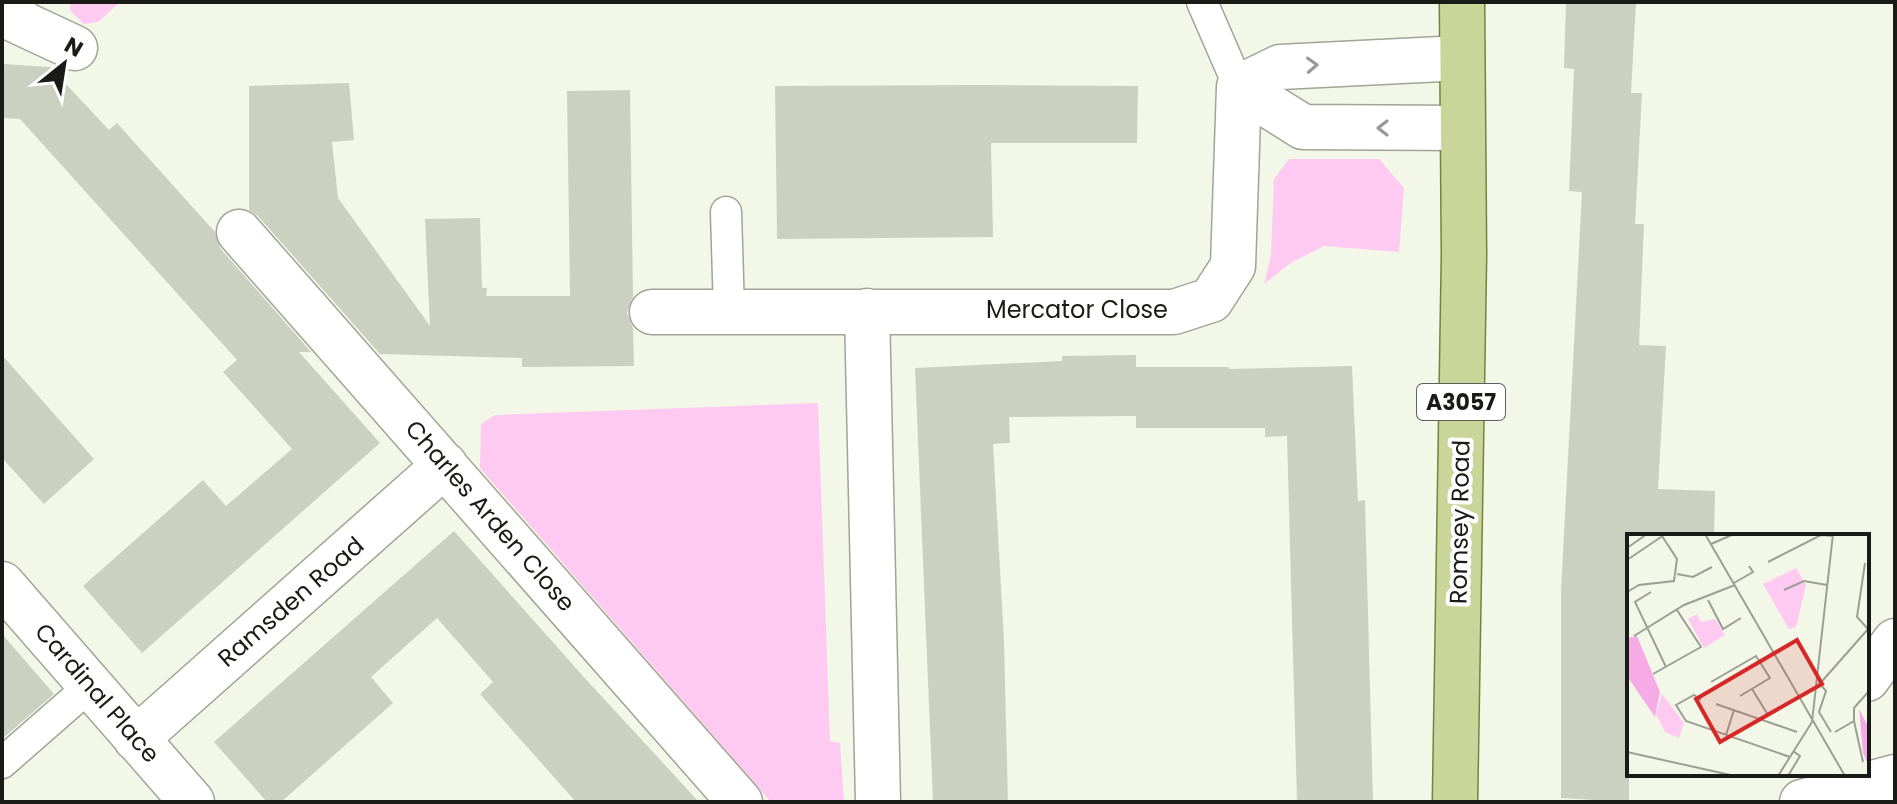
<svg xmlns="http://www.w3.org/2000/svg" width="1897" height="804" viewBox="0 0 1897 804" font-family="Poppins,sans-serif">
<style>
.green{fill:#fecaf2}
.building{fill:#ccd0c1}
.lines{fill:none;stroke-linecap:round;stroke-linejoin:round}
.lane-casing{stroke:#a1a496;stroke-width:33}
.street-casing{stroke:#a1a496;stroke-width:47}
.secondary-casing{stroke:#a1a496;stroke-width:47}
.primary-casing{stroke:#76833f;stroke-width:47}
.lane{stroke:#fff;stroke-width:30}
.street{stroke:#fff;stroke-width:44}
.secondary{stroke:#fff;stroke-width:44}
.primary{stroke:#cad699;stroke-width:44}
.oneway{stroke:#989896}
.labels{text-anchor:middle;stroke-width:8;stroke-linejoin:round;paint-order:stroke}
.shield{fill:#fff;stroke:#5f5f5c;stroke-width:2}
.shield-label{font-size:22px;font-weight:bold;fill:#1a1b16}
.street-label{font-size:24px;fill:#1a1b16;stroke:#fff}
.inset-road{fill:none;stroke:#9c9f94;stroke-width:2}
.view{fill:#d62828;fill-opacity:0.15;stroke:#d62828;stroke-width:4}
.inset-edge{fill:none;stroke:#1a1b16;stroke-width:4}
</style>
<rect width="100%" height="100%" fill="#f3f7e8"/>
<path class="green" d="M 70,2 L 120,2 L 98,22 L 84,24 L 70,10 Z
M 1289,159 L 1379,159 L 1404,188 L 1399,252 L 1324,246 L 1292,262 L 1264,284 L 1271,256 L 1274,179 Z
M 818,403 L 830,741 L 840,743 L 844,802 L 771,802 L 480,468 L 481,424 L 495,415 Z"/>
<path class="building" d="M 1566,2 L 1636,2 L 1631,93 L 1642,93 L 1635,224 L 1644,224 L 1639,345 L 1666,346 L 1658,489 L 1715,491 L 1714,536 L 1629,536 L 1629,802 L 1561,798 L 1561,591 L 1582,192 L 1569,191 L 1574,69 L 1564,68 Z
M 2,64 L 50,67 L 109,130 L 117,123 L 215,232 L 220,248 L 311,352 L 299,352 L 380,443 L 142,653 L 83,586 L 203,480 L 226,506 L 292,449 L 223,372 L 237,360 L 20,119 L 2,118 Z
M 349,83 L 354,140 L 332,142 L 338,198 L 430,326 L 425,219 L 480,218 L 482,288 L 487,288 L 486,296 L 570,296 L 567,91 L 630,90 L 633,297 L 627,313 L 633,328 L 634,366 L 522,367 L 522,358 L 380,354 L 258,216 L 249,210 L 249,86 Z
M 977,85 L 1138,86 L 1137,143 L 991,143 L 993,237 L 777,239 L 775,86 Z
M 2,355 L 94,459 L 44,504 L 2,458 Z
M 1136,355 L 1136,367 L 1229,367 L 1229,369 L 1352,366 L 1358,501 L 1365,500 L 1373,802 L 1297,802 L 1287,436 L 1265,437 L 1265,428 L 1136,428 L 1136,416 L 1009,417 L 1010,443 L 993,444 L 1004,641 L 1008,802 L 933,802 L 915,368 L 1062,361 L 1062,356 Z
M 454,531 L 582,675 L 699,802 L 576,802 L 480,694 L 493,682 L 437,618 L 371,677 L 393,703 L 281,802 L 267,802 L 214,742 Z
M 2,634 L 54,694 L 2,739 Z"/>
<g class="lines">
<defs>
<path id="lane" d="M 1202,2 L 1239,87
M 726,212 L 729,311
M 2,763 L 90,686"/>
<path id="street" d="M 13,2 L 15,20 L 75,48
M 1239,87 L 1303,127 L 1461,128
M 1239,87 L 1280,67 L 1462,58
M 239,232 L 740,802
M 867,311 L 878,802
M 652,312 L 1174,312 L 1211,300 L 1233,266 L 1239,87
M 2,584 L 192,802
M 136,739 L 445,465"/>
<path id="secondary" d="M 1867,679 L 1895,641
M 1802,802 L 1895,777"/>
<path id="primary" d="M 1455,802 L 1464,255 L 1462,2"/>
</defs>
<use href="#lane" class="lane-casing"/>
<use href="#street" class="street-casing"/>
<use href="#secondary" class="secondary-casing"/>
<use href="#primary" class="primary-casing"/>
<use href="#lane" class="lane"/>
<use href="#street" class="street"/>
<use href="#secondary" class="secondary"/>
<use href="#primary" class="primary"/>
</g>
<defs><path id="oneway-chevron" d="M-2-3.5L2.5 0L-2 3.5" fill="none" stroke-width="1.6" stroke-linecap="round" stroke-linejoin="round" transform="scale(2)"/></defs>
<g class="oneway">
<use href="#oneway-chevron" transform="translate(1312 65) rotate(-3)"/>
<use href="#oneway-chevron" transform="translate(1383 128) rotate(-180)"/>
</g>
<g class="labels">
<rect class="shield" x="1417" y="384" width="88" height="36" rx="6"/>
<g class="shield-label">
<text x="1461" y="410">A3057</text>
</g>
<g class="street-label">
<text x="1077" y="318">Mercator Close</text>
<text transform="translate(490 516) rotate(49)" y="8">Charles Arden Close</text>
<text transform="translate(1460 522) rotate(-89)" y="8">Romsey Road</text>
<text transform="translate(291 602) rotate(-41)" y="8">Ramsden Road</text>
<text transform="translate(97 693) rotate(49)" y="8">Cardinal Place</text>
</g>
</g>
<g transform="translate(1627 534)">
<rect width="242" height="242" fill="#f3f7e8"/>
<path d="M 169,34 L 179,51 L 169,93 L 162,95 L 136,50 ZM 70,80 L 74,88 L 88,85 L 98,101 L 77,114 L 61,85 ZM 35,160 L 57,189 L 52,204 L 38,198 L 29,180 Z" fill="#fecaf2"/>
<path d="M 10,102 L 33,158 L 28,183 L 0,142 L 0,104 ZM 232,175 L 242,194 L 242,233 L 236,219 Z" fill="#f6aae6"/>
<path class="inset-road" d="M 78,0 L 218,242M 84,10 L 107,0M 0,14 L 20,0M 0,26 L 37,1M 141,28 L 194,1 L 206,2M 238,29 L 230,83 L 241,95M 50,40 L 66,43 L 85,33M 107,49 L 126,38 L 122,32M 157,56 L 177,47 L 200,51M 0,58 L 12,51 L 47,47 L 50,25 L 35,2M 24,58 L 8,68 L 39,133M 81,66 L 96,95 L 114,84M 7,102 L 57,71 L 108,51M 26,140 L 74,113 L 50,76M 84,148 L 129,122 L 143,144 L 113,162M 193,150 L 199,157 L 192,178 L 204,198M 189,154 L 242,94M 125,155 L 141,181M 74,166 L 67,161 L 49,171 L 59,187 L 163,223M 89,170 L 170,198M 227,187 L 236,228M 208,198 L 227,187 L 227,174 L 242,157M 99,201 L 107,176M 0,218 L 108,242M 151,242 L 185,188 L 206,0M 161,242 L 173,222 L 166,217"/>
<path class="view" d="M 170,106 L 195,150 L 93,208 L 69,165 Z"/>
<rect width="242" height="242" class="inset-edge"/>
</g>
<rect width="1897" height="804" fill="none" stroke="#1a1b16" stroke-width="8"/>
<g transform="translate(64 64) rotate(30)" stroke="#ffffff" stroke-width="6" paint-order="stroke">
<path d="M0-6L14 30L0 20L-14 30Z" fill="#1a1b16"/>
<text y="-12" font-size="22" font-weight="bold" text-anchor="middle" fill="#1a1b16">N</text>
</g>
</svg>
